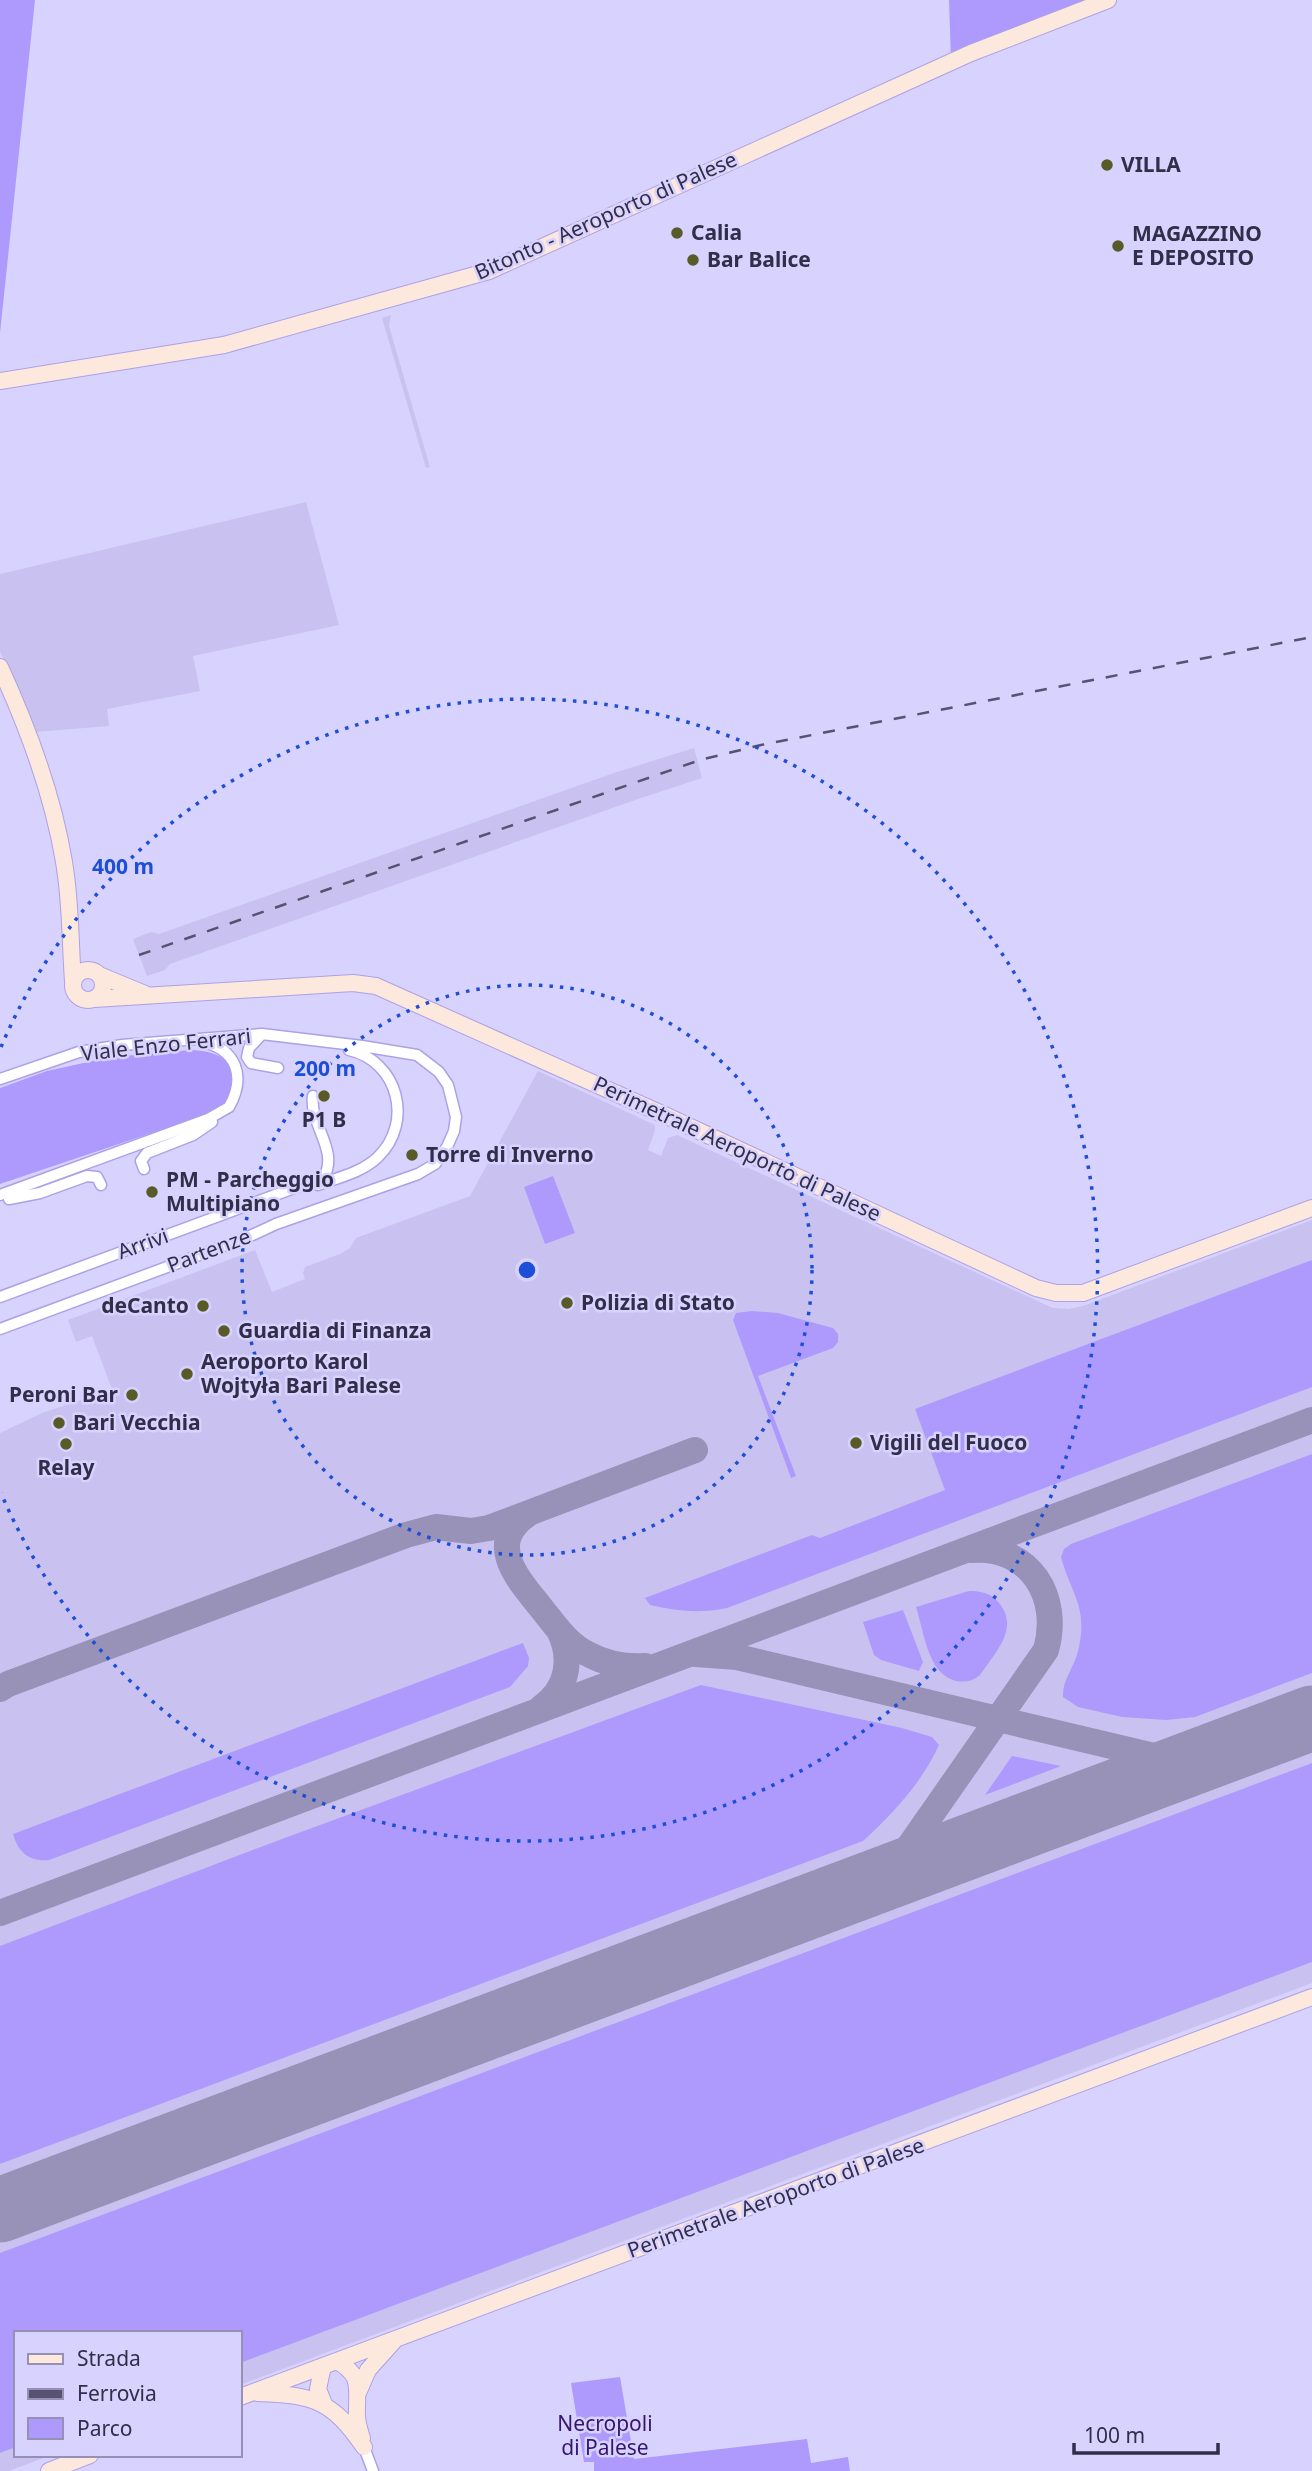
<svg xmlns="http://www.w3.org/2000/svg" width="1312" height="2471" viewBox="0 0 1312 2471" font-family="'Noto Sans',sans-serif">
<style>
.built{fill:#c9c2f1}
.green{fill:#ad9afc}
.lines{fill:none;stroke-linecap:round;stroke-linejoin:round}
.taxiway{stroke:#9892b8;stroke-width:26}
.runway{stroke:#9892b8;stroke-width:65}
.street-casing{stroke:#ada1e6;stroke-width:13}
.secondary-casing{stroke:#ada1e6;stroke-width:18}
.street{stroke:#fff;stroke-width:10}
.secondary{stroke:#fce8dc;stroke-width:16}
.rail{stroke:#575271;stroke-width:2.5;stroke-dasharray:12 12;stroke-linecap:butt}
.ring{fill:none;stroke:#1d4ed8;stroke-width:3.5;stroke-dasharray:3.5 7}
.poi-dot{fill:#585a27;stroke:#d8d2fe;stroke-width:2.5}
.labels{text-anchor:middle;stroke-width:5;stroke-linejoin:round;paint-order:stroke}
.poi-label{font-size:21px;font-weight:bold;fill:#322d49;stroke:#d8d2fe;text-anchor:start}
.street-label{font-size:21px;fill:#322d49;stroke:#d8d2fe}
.park-label{font-size:21px;fill:#351570;stroke:#d8d2fe}
.centre{fill:#1d4ed8;stroke:#d8d2fe;stroke-width:3.5}
.ring-label{font-size:21px;text-anchor:middle;font-weight:bold;fill:#1d4ed8;stroke:#d8d2fe;stroke-width:5;stroke-linejoin:round;paint-order:stroke}
</style>
<rect width="100%" height="100%" fill="#d8d2fe"/>
<path class="built" d="M 391,315 L 389,326 L 430,467 L 426,468 L 382,318 Z
M 306,502 L 339,625 L 193,656 L 200,691 L 107,709 L 109,726 L 35,732 L 0,651 L 0,574 Z
M 694,748 L 702,778 L 638,799 L 170,964 L 165,970 L 147,976 L 133,939 L 151,932 L 159,934 L 614,773 Z
M 538,1071 L 655,1125 L 655,1130 L 648,1150 L 661,1156 L 668,1138 L 677,1135 L 1053,1308 L 1069,1309 L 1083,1306 L 1312,1220 L 1312,1983 L 240,2385 L 240,2333 L 16,2333 L 16,2455 L 51,2455 L 9,2471 L 0,2471 L 0,1433 L 42,1413 L 102,1393 L 105,1400 L 116,1400 L 92,1336 L 76,1342 L 68,1320 L 255,1250 L 272,1292 L 305,1279 L 303,1273 L 305,1267 L 340,1254 L 350,1248 L 356,1238 L 470,1196 Z"/>
<path class="green" d="M 0,0 L 35,0 L 0,333 Z
M 949,0 L 1096,0 L 951,60 Z
M 192,1050 C 219,1051 243,1063 230,1094 C 229,1097 228,1102 226,1104 C 223,1108 215,1111 211,1113 L 0,1184 L 0,1088 L 47,1071 L 111,1057 Z
M 553,1176 L 575,1233 L 545,1244 L 524,1187 Z
M 1312,1260 L 1312,1387 L 727,1608 C 700,1614 676,1611 650,1605 L 645,1598 L 812,1535 L 820,1538 L 945,1490 L 915,1409 Z
M 752,1311 L 778,1313 L 833,1328 L 838,1334 L 838,1342 L 833,1348 L 758,1376 L 796,1476 L 791,1478 L 733,1320 L 736,1313 Z
M 1312,1454 L 1312,1673 L 1195,1717 L 1166,1720 L 1122,1717 L 1078,1707 L 1063,1697 C 1062,1680 1074,1668 1078,1651 C 1089,1608 1071,1594 1061,1557 L 1064,1549 L 1071,1544 Z
M 969,1591 C 981,1591 991,1593 999,1603 C 1020,1628 995,1653 980,1675 C 972,1682 963,1683 953,1680 C 927,1671 924,1631 916,1607 Z
M 903,1610 L 923,1662 L 919,1671 L 881,1660 L 874,1655 L 863,1622 Z
M 523,1643 L 529,1658 L 528,1666 L 510,1687 L 49,1860 C 29,1862 18,1852 13,1834 Z
M 701,1685 L 902,1728 L 932,1737 L 939,1745 C 922,1782 893,1814 863,1841 L 0,2164 L 0,1946 L 282,1839 Z
M 1012,1756 L 1061,1766 L 985,1795 Z
M 1312,1763 L 1312,1962 L 240,2363 L 240,2333 L 16,2333 L 16,2447 L 0,2453 L 0,2253 Z
M 620,2377 L 634,2459 L 807,2439 L 811,2463 L 848,2457 L 850,2471 L 594,2471 L 594,2462 L 584,2462 L 571,2383 Z"/>
<g class="lines">
<path class="taxiway" d="M 528,1514 C 484,1544 519,1580 542,1609 C 555,1625 568,1645 588,1654 C 606,1664 625,1667 645,1666
M 696,1654 L 737,1657 L 1158,1757 L 1174,1761 L 1207,1757
M 0,1689 L 8,1684 L 406,1535 L 436,1527 L 471,1531 L 489,1528 L 695,1450
M 541,1708 C 568,1689 573,1659 559,1630
M 1115,1792 C 1135,1778 1136,1764 1118,1748
M 927,1821 C 927,1842 936,1850 957,1851
M 865,1885 L 881,1877 L 901,1858 L 1046,1650 C 1061,1597 1030,1545 971,1550
M 0,1913 L 1312,1420"/>
<path class="runway" d="M 0,2210 L 1312,1718"/>
<defs>
<path id="street" d="M 262,1034 L 249,1048 L 247,1057 L 251,1063 L 278,1068
M 0,1079 L 79,1052 L 122,1045 L 262,1034 L 362,1046 L 417,1055 L 439,1072 L 448,1085 L 456,1117 L 454,1131 L 447,1147 L 435,1164 L 418,1174 L 276,1224 L 248,1237 L 0,1329
M 144,1169 L 141,1161 L 147,1153 L 193,1135 L 212,1122
M 318,1185 C 337,1178 363,1172 378,1157 C 414,1122 398,1061 349,1050
M 0,1195 L 208,1119 L 229,1107 C 246,1077 237,1049 202,1042
M 9,1199 L 40,1193 L 87,1176 L 97,1177 L 101,1185
M 0,1297 L 324,1177 C 339,1150 309,1124 313,1096
M 364,2447 L 373,2471"/>
<path id="secondary" d="M 0,381 L 224,345 L 489,271 L 971,53 L 1108,0
M 0,667 C 28,728 53,795 64,862 C 71,902 70,941 73,981
M73 985a15 15 0 1 1 30 0a15 15 0 1 1-30 0Z
M 99,975 L 145,994
M 94,999 L 353,983 L 376,986 L 669,1117 L 1036,1288 L 1056,1293 L 1083,1293 L 1312,1208
M 337,2361 C 361,2375 357,2385 357,2410 C 356,2419 359,2429 362,2438
M 323,2366 L 318,2389 L 324,2404
M 258,2393 C 313,2395 332,2400 364,2447
M 358,2393 L 368,2370 L 394,2341
M 240,2397 L 1312,1997
M 49,2471 L 90,2455"/>
</defs>
<use href="#street" class="street-casing"/>
<use href="#secondary" class="secondary-casing"/>
<use href="#street" class="street"/>
<use href="#secondary" class="secondary"/>
<path class="rail" d="M 139,955 L 700,760 L 761,745 L 1312,637"/>
</g>
<g class="ring">
<circle cx="527" cy="1270" r="285"/>
<path d="M1 1047A571 571 0 1 1 1 1493"/>
</g>
<g class="poi-dot">
<circle cx="1107" cy="165" r="7"/>
<circle cx="677" cy="233" r="7"/>
<circle cx="1118" cy="246" r="7"/>
<circle cx="693" cy="260" r="7"/>
<circle cx="324" cy="1096" r="7"/>
<circle cx="412" cy="1155" r="7"/>
<circle cx="152" cy="1192" r="7"/>
<circle cx="567" cy="1303" r="7"/>
<circle cx="203" cy="1306" r="7"/>
<circle cx="224" cy="1331" r="7"/>
<circle cx="187" cy="1374" r="7"/>
<circle cx="132" cy="1395" r="7"/>
<circle cx="59" cy="1423" r="7"/>
<circle cx="856" cy="1443" r="7"/>
<circle cx="66" cy="1444" r="7"/>
</g>
<g class="labels">
<g class="poi-label">
<text x="1121" y="172">VILLA</text>
<text x="691" y="240">Calia</text>
<text x="1132" y="241">MAGAZZINO<tspan x="1132" dy="24">E DEPOSITO</tspan></text>
<text x="707" y="267">Bar Balice</text>
<text x="324" y="1127" text-anchor="middle">P1 B</text>
<text x="426" y="1162">Torre di Inverno</text>
<text x="166" y="1187">PM - Parcheggio<tspan x="166" dy="24">Multipiano</tspan></text>
<text x="581" y="1310">Polizia di Stato</text>
<text x="189" y="1313" text-anchor="end">deCanto</text>
<text x="238" y="1338">Guardia di Finanza</text>
<text x="201" y="1369">Aeroporto Karol<tspan x="201" dy="24">Wojtyła Bari Palese</tspan></text>
<text x="118" y="1402" text-anchor="end">Peroni Bar</text>
<text x="73" y="1430">Bari Vecchia</text>
<text x="870" y="1450">Vigili del Fuoco</text>
<text x="66" y="1475" text-anchor="middle">Relay</text>
</g>
<g class="street-label">
<text transform="translate(606 216) rotate(-24)" y="7">Bitonto - Aeroporto di Palese</text>
<text transform="translate(166 1045) rotate(-6)" y="7">Viale Enzo Ferrari</text>
<text transform="translate(737 1149) rotate(25)" y="7">Perimetrale Aeroporto di Palese</text>
<text transform="translate(143 1244) rotate(-20)" y="7">Arrivi</text>
<text transform="translate(209 1251) rotate(-21)" y="7">Partenze</text>
<text transform="translate(776 2198) rotate(-20)" y="7">Perimetrale Aeroporto di Palese</text>
</g>
<g class="park-label">
<text x="605" y="2431">Necropoli<tspan x="605" dy="24">di Palese</tspan></text>
</g>
</g>
<circle cx="527" cy="1270" r="10" class="centre"/>
<g class="ring-label">
<text x="123" y="874">400 m</text>
<text x="325" y="1076">200 m</text>
</g>
<rect x="14" y="2331" width="228" height="126" fill="#d8d2fe" stroke="#9690b6" stroke-width="2"/>
<rect x="28" y="2354" width="35" height="10" fill="#fce8dc" stroke="#9690b6" stroke-width="2"/>
<text x="77" y="2366" font-size="21" fill="#322d49">Strada</text>
<rect x="28" y="2389" width="35" height="10" fill="#575271" stroke="#9690b6" stroke-width="2"/>
<text x="77" y="2401" font-size="21" fill="#322d49">Ferrovia</text>
<rect x="28" y="2418" width="35" height="21" fill="#ad9afc" stroke="#9690b6" stroke-width="2"/>
<text x="77" y="2436" font-size="21" fill="#322d49">Parco</text>
<path d="M1074 2443v10h144v-10" fill="none" stroke="#322d49" stroke-width="3.5"/>
<text x="1084" y="2443" font-size="21" fill="#322d49" stroke="#d8d2fe" stroke-width="5" paint-order="stroke">100 m</text>
</svg>
